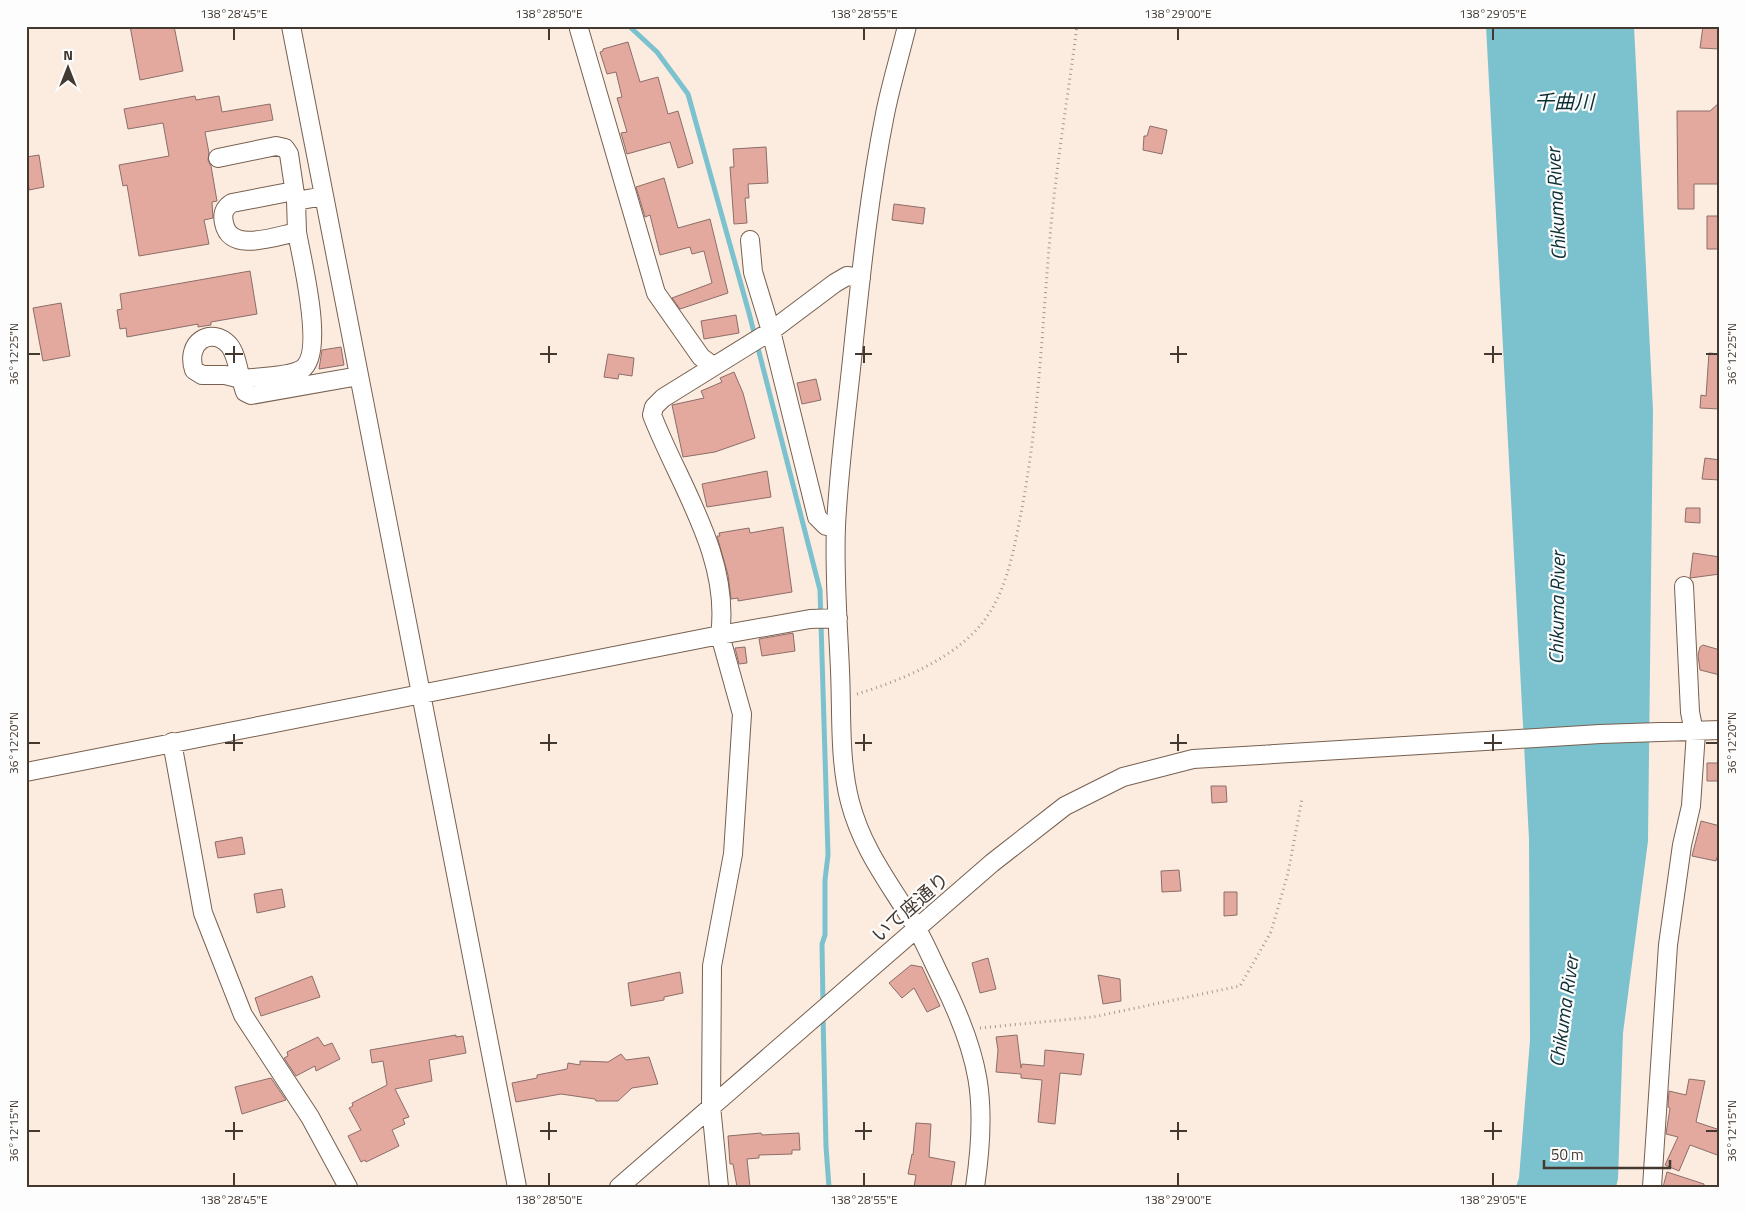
<svg xmlns="http://www.w3.org/2000/svg" width="1746" height="1213" viewBox="0 0 1746 1213" font-family="'Titillium Web','Noto Sans JP',sans-serif">
<style>
.water{fill:#7cc1ce}
.lines{fill:none;stroke-linecap:round;stroke-linejoin:round}
.stream{stroke:#7cc1ce;stroke-width:5}
.building{fill:#e3a89e;stroke:#8c6e68}
.minor-casing{stroke:#77604f;stroke-width:20}
.path{stroke:#a5988e;stroke-width:3;stroke-dasharray:1 4;stroke-linecap:butt}
.minor{stroke:#fff;stroke-width:18}
.ticks{fill:none;stroke:#433931;stroke-width:2}
.labels{text-anchor:middle;stroke-width:4.5;stroke-linejoin:round;paint-order:stroke}
.street-label{font-size:19px;fill:#433931;stroke:#fdfdfd}
.water-label{font-size:20px;font-style:italic;fill:#0c2f35;stroke:#fdfdfd}
.neatline{fill:none;stroke:#433931;stroke-width:2}
.ticks-label{font-size:12px;text-anchor:middle;fill:#433931}
</style>
<rect width="100%" height="100%" fill="#fcece0"/>
<path class="water" d="M 1486,26 L 1634,26 L 1653,410 L 1648,841 L 1623,1033 L 1618,1179 L 1616,1187 L 1516,1187 L 1519,1178 L 1530,1040 L 1529,839 Z"/>
<g class="lines">
<path class="stream" d="M 629,26 L 657,52 L 688,94 L 749,313 L 820,590 L 828,855 L 825,880 L 825,935 L 822,944 L 823,1004
M 823,1015 L 826,1147 L 829,1187"/>
</g>
<path class="building" d="M 130,26 L 174,26 L 183,71 L 140,80 Z
M 1703,26 L 1720,26 L 1720,49 L 1700,48 Z
M 628,42 L 640,82 L 658,77 L 668,114 L 678,111 L 693,163 L 678,168 L 670,142 L 627,154 L 621,133 L 627,132 L 617,98 L 622,97 L 616,72 L 607,74 L 600,52 L 603,51 L 603,49 Z
M 195,96 L 196,100 L 219,96 L 222,112 L 270,104 L 273,120 L 205,132 L 209,153 L 208,160 L 211,166 L 217,201 L 212,202 L 213,218 L 204,220 L 209,244 L 139,256 L 127,185 L 123,186 L 119,165 L 169,156 L 163,123 L 128,129 L 124,109 Z
M 1720,102 L 1720,184 L 1694,184 L 1694,209 L 1678,209 L 1677,111 L 1710,111 Z
M 1150,126 L 1167,130 L 1162,154 L 1143,150 L 1144,136 L 1147,136 Z
M 766,147 L 768,183 L 748,184 L 749,198 L 745,198 L 747,223 L 734,224 L 730,167 L 734,167 L 733,149 Z
M 39,155 L 44,187 L 29,190 L 26,157 Z
M 664,178 L 678,228 L 710,219 L 728,293 L 680,309 L 672,298 L 712,283 L 704,251 L 692,254 L 690,247 L 660,255 L 650,215 L 645,217 L 636,187 Z
M 894,204 L 925,208 L 923,224 L 892,220 Z
M 1707,216 L 1720,216 L 1720,249 L 1707,249 Z
M 250,271 L 257,314 L 211,322 L 211,325 L 198,327 L 198,324 L 127,337 L 126,328 L 120,329 L 117,310 L 122,309 L 120,294 Z
M 61,303 L 70,356 L 43,361 L 33,308 Z
M 736,315 L 739,333 L 704,339 L 701,321 Z
M 341,347 L 344,365 L 319,369 L 322,350 Z
M 1709,353 L 1720,354 L 1720,409 L 1700,408 L 1701,395 L 1706,396 Z
M 608,354 L 634,358 L 632,376 L 619,374 L 618,379 L 604,377 Z
M 734,372 L 743,393 L 755,438 L 715,452 L 683,457 L 672,405 L 704,398 L 701,391 L 722,382 L 720,378 Z
M 816,379 L 821,400 L 802,404 L 797,383 Z
M 1705,458 L 1720,460 L 1720,480 L 1702,479 Z
M 767,471 L 771,497 L 707,507 L 702,484 Z
M 1686,508 L 1700,508 L 1700,523 L 1685,522 Z
M 783,527 L 792,592 L 738,601 L 738,598 L 731,599 L 728,575 L 717,536 L 720,536 L 719,533 L 749,528 L 750,533 Z
M 1693,553 L 1720,557 L 1720,574 L 1690,578 Z
M 793,633 L 795,651 L 762,656 L 759,639 Z
M 1703,645 L 1720,650 L 1720,675 L 1700,670 L 1698,655 L 1700,647 Z
M 745,647 L 747,663 L 739,664 L 735,648 Z
M 1707,763 L 1720,763 L 1720,781 L 1707,781 Z
M 1211,786 L 1226,786 L 1227,802 L 1212,803 Z
M 1701,821 L 1720,826 L 1720,858 L 1717,857 L 1716,861 L 1692,856 Z
M 242,837 L 245,854 L 218,858 L 215,842 Z
M 1179,870 L 1181,891 L 1162,892 L 1161,871 Z
M 282,889 L 285,907 L 257,913 L 254,894 Z
M 1224,892 L 1237,892 L 1237,915 L 1224,916 Z
M 988,958 L 996,989 L 980,993 L 972,963 Z
M 911,965 L 922,967 L 940,1006 L 927,1012 L 914,988 L 902,998 L 889,983 Z
M 680,972 L 683,993 L 664,997 L 664,1000 L 631,1006 L 628,983 Z
M 1098,975 L 1120,979 L 1121,1001 L 1103,1004 Z
M 312,976 L 320,997 L 261,1016 L 255,998 Z
M 456,1035 L 456,1037 L 463,1036 L 466,1053 L 429,1060 L 432,1081 L 395,1089 L 409,1117 L 403,1119 L 405,1124 L 392,1130 L 399,1146 L 366,1162 L 365,1160 L 361,1162 L 348,1136 L 361,1130 L 349,1108 L 353,1106 L 352,1103 L 387,1085 L 383,1061 L 372,1063 L 370,1050 Z
M 1017,1035 L 1021,1068 L 1022,1064 L 1044,1066 L 1045,1050 L 1084,1054 L 1081,1075 L 1060,1073 L 1055,1124 L 1038,1122 L 1042,1080 L 1021,1078 L 1021,1074 L 996,1072 L 998,1050 L 996,1037 Z
M 318,1037 L 324,1046 L 332,1043 L 340,1059 L 316,1071 L 315,1066 L 296,1076 L 284,1058 L 288,1056 L 287,1052 Z
M 621,1054 L 626,1060 L 649,1057 L 658,1084 L 632,1088 L 618,1101 L 596,1101 L 595,1099 L 561,1094 L 516,1102 L 512,1083 L 537,1078 L 537,1075 L 567,1069 L 568,1063 L 580,1065 L 580,1061 L 608,1062 Z
M 271,1078 L 286,1100 L 242,1114 L 235,1087 Z
M 1689,1079 L 1705,1081 L 1696,1122 L 1720,1130 L 1720,1156 L 1690,1145 L 1679,1171 L 1665,1165 L 1678,1137 L 1666,1134 L 1670,1108 L 1668,1107 L 1669,1091 L 1686,1095 Z
M 916,1123 L 931,1124 L 929,1157 L 955,1162 L 951,1187 L 914,1187 L 916,1175 L 908,1174 L 912,1154 L 913,1155 Z
M 761,1133 L 762,1135 L 799,1133 L 800,1150 L 792,1150 L 792,1154 L 759,1155 L 759,1158 L 747,1159 L 750,1187 L 737,1187 L 733,1164 L 730,1164 L 728,1136 Z
M 1667,1172 L 1704,1184 L 1704,1187 L 1663,1187 Z"/>
<g class="lines">
<defs>
<path id="minor" d="M 291,26 L 517,1187
M 907,26 C 900,55 891,84 885,114 C 870,189 862,264 854,340 C 848,402 839,464 836,526 C 834,574 838,623 840,670 C 842,714 839,760 850,802 C 863,852 892,886 917,929 C 926,945 933,962 941,978 C 980,1056 988,1100 975,1187
M 579,29 L 656,293 L 701,357 L 713,366
M 218,158 L 276,146 L 285,148 L 289,154 L 296,201 L 324,196
M 294,191 L 232,203 C 224,208 222,214 224,223 C 230,254 276,236 297,232 L 296,201
M 297,232 C 301,257 326,353 302,369 C 290,377 256,377 241,379 C 238,369 236,353 229,345 C 211,326 185,342 194,370 L 202,375 L 225,375 L 241,379 L 245,392 L 251,395 L 359,376
M 750,240 L 753,272 L 771,331 L 817,517 L 826,526 L 836,526
M 1684,586 L 1690,712 L 1694,732
M 172,742 L 203,913 L 243,1015 L 310,1117 L 348,1187
M 26,772 L 720,635 L 810,619 L 838,618
M 619,1187 L 992,863 L 1065,806 L 1123,777 L 1193,759 L 1600,734 L 1720,730
M 719,1187 L 711,1106 L 712,966 L 733,854 L 742,714 L 720,635 C 731,557 679,485 652,415 L 654,407 L 663,398 L 771,331 L 835,283 L 847,276 L 861,278
M 1652,1187 L 1668,945 L 1682,845 L 1691,806 L 1696,732"/>
</defs>
<use href="#minor" class="minor-casing"/>
<path class="path" d="M 857,694 C 903,680 964,655 990,612 C 1009,582 1015,543 1022,508 C 1039,418 1042,327 1050,237 C 1056,166 1068,96 1077,26
M 980,1028 L 1093,1017 L 1240,986 L 1271,932 L 1288,873 L 1302,799"/>
<use href="#minor" class="minor"/>
</g>
<path class="ticks" d="M 234,28 L 234,40M 549,28 L 549,40M 864,28 L 864,40M 1178,28 L 1178,40M 1493,28 L 1493,40M 234,346 L 234,363M 549,346 L 549,363M 864,346 L 864,363M 1178,346 L 1178,363M 1493,346 L 1493,363M 28,354 L 40,354M 225,354 L 243,354M 540,354 L 557,354M 855,354 L 872,354M 1170,354 L 1187,354M 1484,354 L 1502,354M 1706,354 L 1718,354M 234,734 L 234,751M 549,734 L 549,751M 864,734 L 864,751M 1178,734 L 1178,751M 1493,734 L 1493,751M 28,743 L 40,743M 225,743 L 243,743M 540,743 L 557,743M 855,743 L 872,743M 1170,743 L 1187,743M 1484,743 L 1502,743M 1706,743 L 1718,743M 234,1122 L 234,1140M 549,1122 L 549,1140M 864,1122 L 864,1140M 1178,1122 L 1178,1140M 1493,1122 L 1493,1140M 28,1131 L 40,1131M 225,1131 L 243,1131M 540,1131 L 557,1131M 855,1131 L 872,1131M 1170,1131 L 1187,1131M 1484,1131 L 1502,1131M 1706,1131 L 1718,1131M 234,1173 L 234,1186M 549,1173 L 549,1186M 864,1173 L 864,1186M 1178,1173 L 1178,1186M 1493,1173 L 1493,1186"/>
<g class="labels">
<g class="street-label">
<text transform="translate(910 907) rotate(-41)" y="7">いて座通り</text>
</g>
<g class="water-label">
<text x="1564" y="109">千曲川</text>
<text transform="translate(1556 204) rotate(-93)" y="7">Chikuma River</text>
<text transform="translate(1557 608) rotate(-89)" y="7">Chikuma River</text>
<text transform="translate(1564 1011) rotate(-82)" y="7">Chikuma River</text>
</g>
</g>
<rect width="1746" height="1213" fill="none" stroke="#fdfdfd" stroke-width="55"/>
<g transform="translate(68 68)" stroke="#fdfdfd" stroke-width="4" paint-order="stroke">
<path d="M0-4L9 19L0 12L-9 19Z" fill="#433931"/>
<text y="-8" font-size="14" font-weight="bold" text-anchor="middle" fill="#433931">N</text>
</g>
<path d="M1544 1160v8h126v-8" fill="none" stroke="#433931" stroke-width="2.5"/>
<text x="1551" y="1160" font-size="15" fill="#433931" stroke="#fdfdfd" stroke-width="4" paint-order="stroke">50 m</text>
<rect x="28" y="28" width="1690" height="1158" class="neatline"/>
<g class="ticks-label">
<text x="234" y="18">138°28'45"E</text>
<text x="549" y="18">138°28'50"E</text>
<text x="864" y="18">138°28'55"E</text>
<text x="1178" y="18">138°29'00"E</text>
<text x="1493" y="18">138°29'05"E</text>
<text transform="translate(14 354) rotate(-90)" y="4">36°12'25"N</text>
<text transform="translate(1732 354) rotate(-90)" y="4">36°12'25"N</text>
<text transform="translate(14 743) rotate(-90)" y="4">36°12'20"N</text>
<text transform="translate(1732 743) rotate(-90)" y="4">36°12'20"N</text>
<text transform="translate(14 1131) rotate(-90)" y="4">36°12'15"N</text>
<text transform="translate(1732 1131) rotate(-90)" y="4">36°12'15"N</text>
<text x="234" y="1204">138°28'45"E</text>
<text x="549" y="1204">138°28'50"E</text>
<text x="864" y="1204">138°28'55"E</text>
<text x="1178" y="1204">138°29'00"E</text>
<text x="1493" y="1204">138°29'05"E</text>
</g>
</svg>
